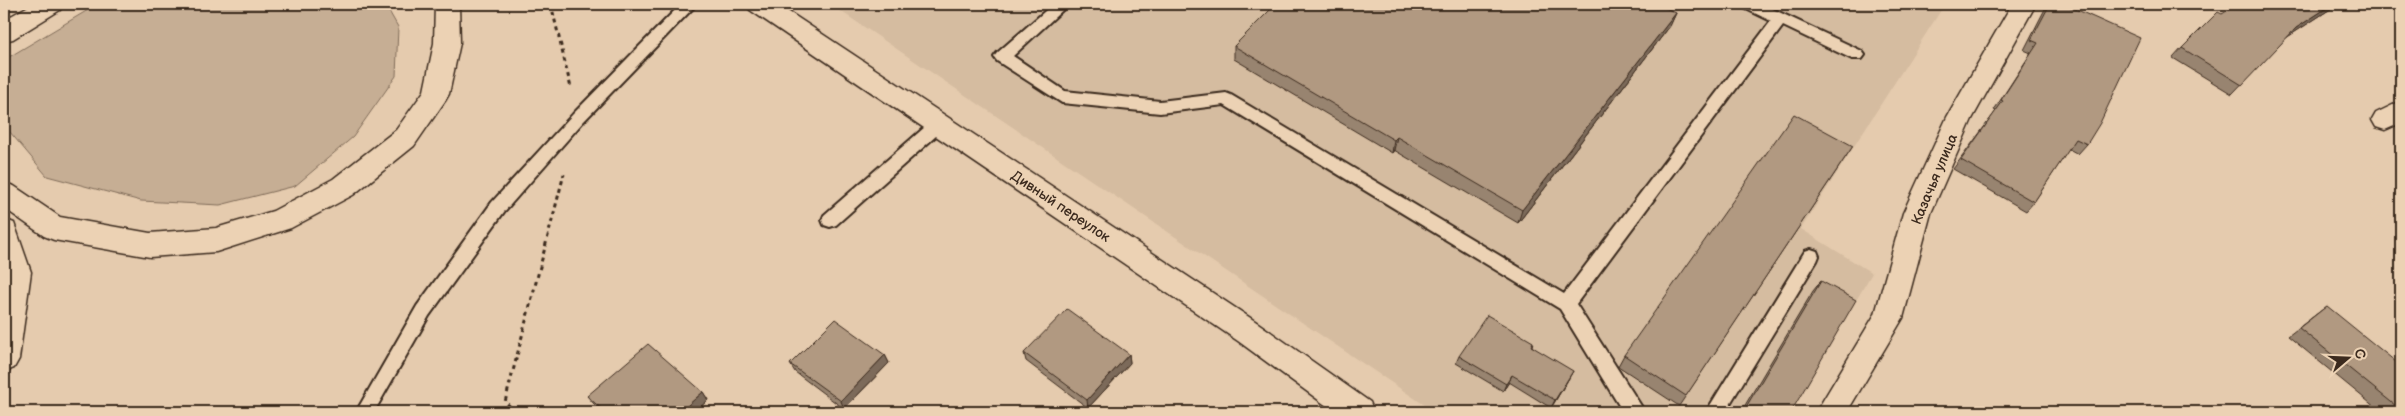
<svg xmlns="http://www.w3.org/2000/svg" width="2405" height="416" viewBox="0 0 2405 416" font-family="'Balsamiq Sans',sans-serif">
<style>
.built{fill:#d5bca0}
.green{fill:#c6ae94;stroke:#806c59}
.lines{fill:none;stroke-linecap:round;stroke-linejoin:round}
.service-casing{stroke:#3b2a1e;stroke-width:4}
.minor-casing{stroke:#3b2a1e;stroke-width:3}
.secondary-casing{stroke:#3b2a1e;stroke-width:3}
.primary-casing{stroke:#3b2a1e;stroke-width:3}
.path{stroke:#3b2a1e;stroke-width:3;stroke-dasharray:4 4;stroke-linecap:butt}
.service{fill:#ecd2b4;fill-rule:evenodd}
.minor{fill:#ecd2b4;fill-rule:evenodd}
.secondary{fill:#ecd2b4;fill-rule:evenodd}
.primary{fill:#ecd2b4;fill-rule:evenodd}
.wall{fill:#98846f;stroke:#3b2a1e}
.shaded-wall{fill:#7c6b5a;stroke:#3b2a1e}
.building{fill:#b19981;stroke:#3b2a1e}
.labels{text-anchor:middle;stroke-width:4;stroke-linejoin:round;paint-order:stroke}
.street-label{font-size:14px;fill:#3b2a1e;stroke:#ecd2b4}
</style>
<rect width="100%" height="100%" fill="#e5cbae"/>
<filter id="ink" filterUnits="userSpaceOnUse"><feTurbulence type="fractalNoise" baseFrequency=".02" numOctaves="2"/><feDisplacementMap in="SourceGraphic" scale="10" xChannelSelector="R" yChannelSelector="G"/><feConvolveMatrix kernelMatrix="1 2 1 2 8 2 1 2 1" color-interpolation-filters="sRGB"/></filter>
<g filter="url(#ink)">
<path class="built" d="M 830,4 L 1945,4 L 1801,229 L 1872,273 L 1791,412 L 1435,412 Z"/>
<path class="green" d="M 98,4 L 385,4 L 398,27 L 396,76 L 353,137 L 295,186 L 220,205 L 141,201 L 47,176 L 4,125 L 4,60 Z"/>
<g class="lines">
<defs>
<path id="service" d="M 681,4 L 697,4 L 583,122 L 504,212 L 429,316 L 374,412 L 356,412 L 417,306 L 492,202 L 573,114 Z
M 1053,4 L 1069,4 L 1013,56 L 1065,91 L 1160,101 L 1226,93 L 1231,95 L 1564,294 L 1771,21 L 1744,8 L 1742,4 L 1762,4 L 1862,51 L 1865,55 L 1862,59 L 1852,59 L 1783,26 L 1576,304 L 1645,412 L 1623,412 L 1560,309 L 1224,105 L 1160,113 L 1062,103 L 997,61 L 994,57 L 997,53 Z
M 939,118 L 945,120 L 947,124 L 945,128 L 836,225 L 830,227 L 824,225 L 822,220 L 824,215 L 933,120 Z
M 1811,249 L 1817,251 L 1819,256 L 1817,261 L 1725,412 L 1706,412 L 1805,251 Z"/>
<path id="minor" d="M 747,4 L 777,4 L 1258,323 L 1370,402 L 1374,412 L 1335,412 L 1238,341 L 750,10 Z
M 2012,4 L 2036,4 L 1972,119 L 1931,213 L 1903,318 L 1847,412 L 1816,412 L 1875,314 L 1903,213 L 1947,117 Z
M 2401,101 L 2401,123 L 2385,130 L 2376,127 L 2372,120 L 2376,113 Z"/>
<path id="secondary" d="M 435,4 L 459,4 L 460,43 L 449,94 L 445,101 L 414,146 L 353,195 L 291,228 L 216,252 L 150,257 L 54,240 L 44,236 L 4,208 L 4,183 L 14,186 L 60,217 L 150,233 L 216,228 L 273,211 L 333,179 L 396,130 L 424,91 L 434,43 Z
M 4,219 L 14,223 L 31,272 L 19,359 L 14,368 L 4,372 Z"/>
<path id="primary" d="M 32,4 L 63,4 L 60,10 L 13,39 L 4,41 L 4,20 Z"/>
</defs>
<use href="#service" class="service-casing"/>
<use href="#minor" class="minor-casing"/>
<use href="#secondary" class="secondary-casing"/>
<use href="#primary" class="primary-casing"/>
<path class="path" d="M 551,4 L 571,88
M 516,412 L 505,402 L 564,174"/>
<use href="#service" class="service"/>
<use href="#minor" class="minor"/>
<use href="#secondary" class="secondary"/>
<use href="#primary" class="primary"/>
</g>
<path class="wall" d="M 2049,4 L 2064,4 L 2087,144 L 2078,154 L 2069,149 L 2034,202 L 2026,211 L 1953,169 L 1996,111 L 1994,110 L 2031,53 L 2024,50 L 2045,9 Z
M 2332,8 L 2287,37 L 2232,94 L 2173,58 L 2182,48 L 2222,14 Z
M 1676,13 L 1670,26 L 1518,223 L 1394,150 L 1392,153 L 1234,59 L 1234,46 Z
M 1853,146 L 1679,406 L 1618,366 L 1624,355 Z
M 1821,281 L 1791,412 L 1741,412 L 1813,291 Z
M 2327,306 L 2401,410 L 2398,412 L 2381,412 L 2288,336 Z
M 1533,342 L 1532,346 L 1569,378 L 1551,408 L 1509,382 L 1503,391 L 1456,363 L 1459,356 Z
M 1024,353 L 1129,354 L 1130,363 L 1088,408 L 1026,361 Z
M 885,355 L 889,363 L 844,409 L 795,372 L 790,364 Z
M 703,392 L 708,400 L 695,412 L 603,412 L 594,404 L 587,396 Z"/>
<path class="shaded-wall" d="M 2333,4 L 2336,4 L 2332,8 L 2286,38 L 2296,28 Z
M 1676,13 L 1670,26 L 1518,223 L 1522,210 Z
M 1397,137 L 1394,150 L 1392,153 L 1394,140 Z
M 1129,354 L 1130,363 L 1088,408 L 1087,400 Z
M 885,355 L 889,363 L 844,409 L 841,401 Z
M 1573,371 L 1569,378 L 1551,408 L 1555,400 Z
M 1512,375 L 1509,382 L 1503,391 L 1506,384 Z
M 703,392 L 708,400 L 695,412 L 680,412 Z"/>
<path class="building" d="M 1276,4 L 1658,4 L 1676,13 L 1522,210 L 1397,137 L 1394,140 L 1234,46 Z
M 2050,4 L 2064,4 L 2140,38 L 2100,123 L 2087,144 L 2076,139 L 2034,202 L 1961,160 L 2003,101 L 2001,100 L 2038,43 L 2031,40 Z
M 2238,4 L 2333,4 L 2296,28 L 2242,85 L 2182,48 L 2218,12 L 2222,14 Z
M 1794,114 L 1853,146 L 1686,396 L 1624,355 Z
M 1821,281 L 1856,300 L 1791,412 L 1743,412 Z
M 2327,306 L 2401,366 L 2401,410 L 2299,328 Z
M 1067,309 L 1129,354 L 1087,400 L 1024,353 Z
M 1487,315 L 1533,342 L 1531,346 L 1573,371 L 1555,400 L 1512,375 L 1506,384 L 1459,356 Z
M 835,319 L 885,355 L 841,401 L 790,364 Z
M 648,344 L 703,392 L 680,412 L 605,412 L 587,396 Z"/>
</g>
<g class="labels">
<g class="street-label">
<text transform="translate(1934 179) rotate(-67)" y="5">Казачья улица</text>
<text transform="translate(1061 206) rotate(34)" y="5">Дивный переулок</text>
</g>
</g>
<rect width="2405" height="416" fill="none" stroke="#ecd2b4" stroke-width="20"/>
<rect x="10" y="10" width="2385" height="396" fill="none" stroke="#3b2a1e" stroke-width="2" filter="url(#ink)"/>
<g transform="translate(2348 358) rotate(71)" stroke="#ecd2b4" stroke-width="4" paint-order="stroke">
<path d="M0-4L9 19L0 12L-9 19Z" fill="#3b2a1e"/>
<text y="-8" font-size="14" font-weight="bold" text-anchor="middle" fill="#3b2a1e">С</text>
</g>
</svg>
